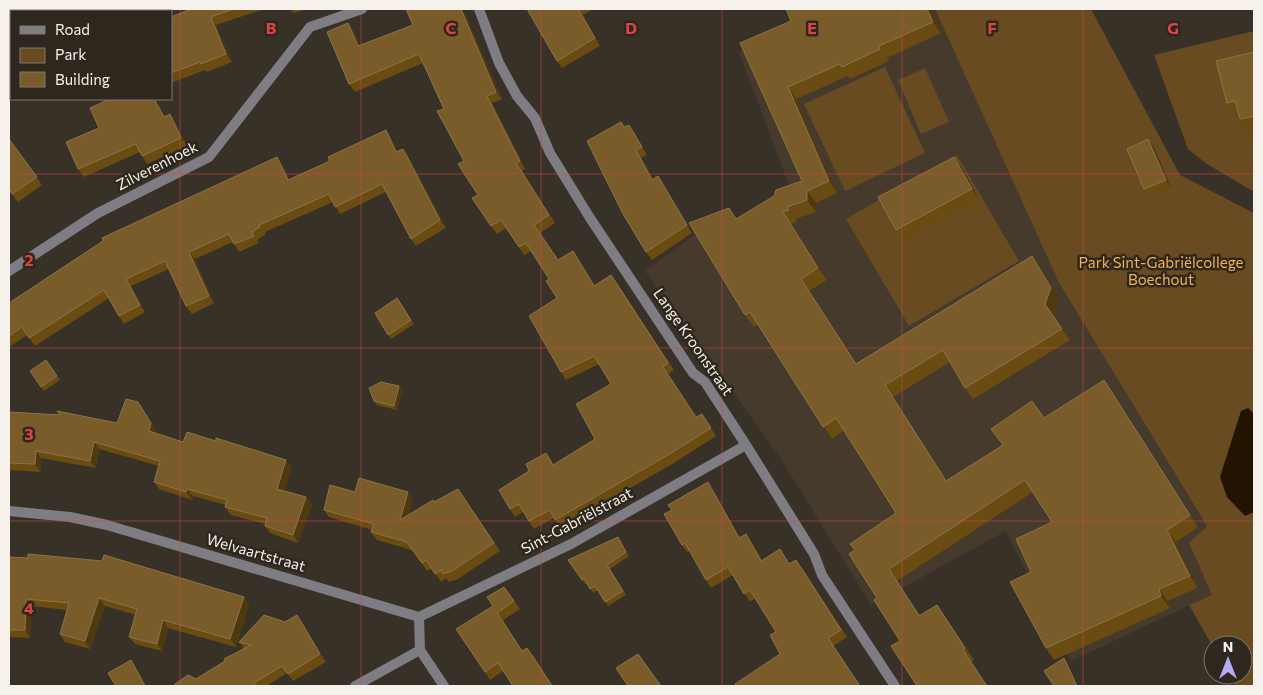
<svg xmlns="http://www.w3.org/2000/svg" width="1263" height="695" viewBox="0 0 1263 695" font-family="Commissioner,sans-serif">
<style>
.built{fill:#453a2b}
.green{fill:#694b21}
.water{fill:#221401}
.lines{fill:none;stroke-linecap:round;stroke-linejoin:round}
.minor{stroke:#7e7d83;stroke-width:10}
.wall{fill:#6a4b12}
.shaded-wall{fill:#4f3911}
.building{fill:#795c2a;stroke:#8c7448}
.grid{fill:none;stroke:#db4645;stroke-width:1;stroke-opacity:0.55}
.labels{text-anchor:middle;stroke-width:5;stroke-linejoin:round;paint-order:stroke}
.street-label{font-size:15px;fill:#f6f1eb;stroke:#2e271e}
.park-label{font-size:15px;fill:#f2b255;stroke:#2e271e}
.grid-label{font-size:16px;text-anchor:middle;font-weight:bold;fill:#db4645;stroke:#2e271e;stroke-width:5;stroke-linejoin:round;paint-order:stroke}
</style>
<rect width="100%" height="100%" fill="#383127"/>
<path class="built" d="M 835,9 L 935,9 L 1059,283 L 1207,526 L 1189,543 L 1212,595 L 1071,661 L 1006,531 L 871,605 L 779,456 L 645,271 L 698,232 L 793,196 L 739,52 Z"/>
<path class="green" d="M 935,9 L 1091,9 L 1180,175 L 1254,213 L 1254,686 L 1236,686 L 1229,675 L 1243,675 L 1243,645 L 1213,645 L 1213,647 L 1189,605 L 1212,595 L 1189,543 L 1207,526 L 1059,283 Z
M 1254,31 L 1254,75 L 1241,123 L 1254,139 L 1254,192 L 1207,164 L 1188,149 L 1154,55 Z
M 885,67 L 925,153 L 845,191 L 804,104 Z
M 925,68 L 949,122 L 921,134 L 898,80 Z
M 957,155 L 1019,261 L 909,326 L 846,219 Z"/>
<path class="water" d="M 1248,408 L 1254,414 L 1254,512 L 1245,516 L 1227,497 L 1220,477 L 1241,411 Z"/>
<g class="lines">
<path class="minor" d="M 479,9 L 499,63 L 517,96 L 535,118 L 550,153 L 590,218 L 693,373 L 705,382 L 746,445 L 814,554 L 822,575 L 895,686
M 9,271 L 98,213 L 209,157 L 310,27 L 362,9
M 9,511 L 70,517 L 107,525 L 419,617
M 419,617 L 571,544 L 746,445
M 419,617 L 420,650 L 444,686
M 355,686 L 420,650"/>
</g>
<path class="wall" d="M 191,9 L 264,9 L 216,25 L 232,62 L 207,72 L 205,70 L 171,83 L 171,17 Z
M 290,9 L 308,9 L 294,13 Z
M 406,9 L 461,9 L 465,14 L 502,99 L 492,103 L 525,169 L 522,171 L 555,223 L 540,233 L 558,260 L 573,251 L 595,286 L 617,283 L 674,370 L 668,374 L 696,417 L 702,414 L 716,436 L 674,463 L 561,528 L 554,518 L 534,529 L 523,512 L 515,517 L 510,509 L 551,460 L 553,465 L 595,439 L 611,384 L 599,364 L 566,380 L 561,372 L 557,298 L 549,279 L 531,251 L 524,255 L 506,228 L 497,234 L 491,226 L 464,161 L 444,109 L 423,63 L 355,92 L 349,84 L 353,30 L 360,46 L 413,25 Z
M 527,9 L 590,9 L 591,10 L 583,15 L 600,46 L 562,68 L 557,61 Z
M 786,9 L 930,9 L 941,33 L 887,58 L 889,61 L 850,79 L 848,76 L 796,99 L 837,193 L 816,203 L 816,212 L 795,219 L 797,222 L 791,224 L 827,280 L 809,291 L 857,364 L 1032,256 L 1040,267 L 1059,300 L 1053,316 L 1070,340 L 973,399 L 965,388 L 950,362 L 893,397 L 947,481 L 1003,445 L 991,429 L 1044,418 L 1112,392 L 1198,527 L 1176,542 L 1198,588 L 1167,601 L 1170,608 L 1054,660 L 1046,648 L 1031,572 L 1052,522 L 1033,492 L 897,581 L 920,615 L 937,605 L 974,660 L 971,662 L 900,641 L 877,598 L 855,550 L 896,513 L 844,430 L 832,439 L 758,324 L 754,327 L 745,315 L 729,208 L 736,219 L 802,181 L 740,43 L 791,21 Z
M 1254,52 L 1254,139 L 1253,139 L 1227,103 Z
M 170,114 L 175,122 L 187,146 L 147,164 L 140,152 L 84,177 L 78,169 L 165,116 Z
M 624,127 L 634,132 L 647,155 L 641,158 L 653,179 L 658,176 L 692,233 L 652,260 L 646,252 Z
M 386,130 L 391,138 L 397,151 L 408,156 L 446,228 L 416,246 L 411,239 L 386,192 L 340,214 L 333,202 L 265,232 L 266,234 L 257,240 L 259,243 L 239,252 L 233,242 L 195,259 L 214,303 L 192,314 L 186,306 L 169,269 L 131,286 L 145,312 L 124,324 L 119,316 L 109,298 L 35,346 L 27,335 L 9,347 L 9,303 L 277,157 L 283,165 L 289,180 L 330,161 Z
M 9,139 L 42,185 L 18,202 L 9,190 Z
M 1154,147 L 1171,188 L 1150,197 L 1144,189 Z
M 963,169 L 980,201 L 904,241 L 896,230 Z
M 397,298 L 414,324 L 391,339 L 375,313 Z
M 46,360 L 60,380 L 44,391 L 30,371 Z
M 399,386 L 402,391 L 397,410 L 377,405 L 374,401 Z
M 9,412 L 156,430 L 155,434 L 183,442 L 216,441 L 286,460 L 292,467 L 284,491 L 306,497 L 312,505 L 298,543 L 270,533 L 265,526 L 265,524 L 231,515 L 225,507 L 226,505 L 193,496 L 192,500 L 159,489 L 154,482 L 159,466 L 99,449 L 96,468 L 41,458 L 41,472 L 9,470 Z
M 458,489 L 500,551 L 458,579 L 449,582 L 446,578 L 441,582 L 432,568 L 427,571 L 412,550 L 377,540 L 371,532 L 372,530 L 329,517 L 324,510 L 355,492 L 413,500 L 409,514 L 435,502 Z
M 713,490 L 740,538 L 746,534 L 752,542 L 762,560 L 789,564 L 802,568 L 847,637 L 833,646 L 780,654 L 776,632 L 755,598 L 750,602 L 733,575 L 711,588 L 706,580 L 690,551 L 687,552 L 682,545 Z
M 618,537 L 629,556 L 610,569 L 626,595 L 608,606 L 598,590 L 593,593 L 587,583 L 585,584 L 568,560 Z
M 9,557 L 249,604 L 236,647 L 168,628 L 162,651 L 135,644 L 129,637 L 136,615 L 105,606 L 90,649 L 65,642 L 60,634 L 67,610 L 31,606 L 30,638 L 9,637 Z
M 504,587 L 520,609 L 503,620 L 522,651 L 533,655 L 553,686 L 513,686 L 503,671 L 490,680 L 456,629 L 493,606 Z
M 285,622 L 302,622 L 326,662 L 293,681 L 287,673 L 267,686 L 174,686 L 196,679 L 244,649 L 239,642 Z"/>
<path class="shaded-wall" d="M 461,9 L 465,14 L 502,99 L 496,92 Z
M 578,9 L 583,15 L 600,46 L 595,38 Z
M 927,9 L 930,9 L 941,33 L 933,22 Z
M 211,17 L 216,25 L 232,62 L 226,54 Z
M 348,23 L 353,30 L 363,54 L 358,46 Z
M 788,87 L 796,99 L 837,193 L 829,181 Z
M 487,96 L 492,103 L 525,169 L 520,161 Z
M 154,99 L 156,99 L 169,124 L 164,117 Z
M 170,114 L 175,122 L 187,146 L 181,138 Z
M 629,125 L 634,132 L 647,155 L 642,147 Z
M 386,130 L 391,138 L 401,160 L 396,152 Z
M 1148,139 L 1154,147 L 1171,188 L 1166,180 Z
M 403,149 L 408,156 L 446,228 L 440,220 Z
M 636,150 L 641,158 L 657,188 L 652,180 Z
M 277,157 L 283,165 L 293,188 L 288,180 Z
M 954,157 L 963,169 L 980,201 L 972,189 Z
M 807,191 L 816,203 L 816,212 L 807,200 Z
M 783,212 L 791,224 L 827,280 L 818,268 Z
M 189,252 L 195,259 L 214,303 L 209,296 Z
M 1032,256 L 1040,267 L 1059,300 L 1053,316 L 1070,340 L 1045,304 Z
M 126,279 L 131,286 L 145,312 L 140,305 Z
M 801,279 L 809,291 L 865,376 L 856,364 Z
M 1104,380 L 1112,392 L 1198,527 L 1190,515 Z
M 885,385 L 893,397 L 954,493 L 946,481 Z
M 399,386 L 402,391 L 397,410 L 394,406 Z
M 143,410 L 156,430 L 154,439 L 149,431 Z
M 94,442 L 99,449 L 96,468 L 90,461 Z
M 36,451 L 41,458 L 41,472 L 35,464 Z
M 286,460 L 292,467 L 283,497 L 277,489 Z
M 708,482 L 713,490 L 745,546 L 739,538 Z
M 187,489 L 193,496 L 192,500 L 186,492 Z
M 408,492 L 413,500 L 405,528 L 400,520 Z
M 306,497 L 312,505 L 298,543 L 293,535 Z
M 1167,530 L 1176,542 L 1198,588 L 1190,576 Z
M 746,534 L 752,542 L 766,569 L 761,561 Z
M 1159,589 L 1167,601 L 1170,608 L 1161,596 Z
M 244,597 L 249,604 L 236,647 L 230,639 Z
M 99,598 L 105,606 L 90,649 L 85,641 Z
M 26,599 L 31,606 L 30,638 L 25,630 Z
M 297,615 L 302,622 L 326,662 L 320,654 Z
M 163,620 L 168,628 L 162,651 L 157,644 Z
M 1064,658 L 1067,662 L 1078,686 L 1077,686 Z
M 131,660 L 136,668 L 147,686 L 145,686 Z"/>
<path class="building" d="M 84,9 L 88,9 L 90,11 L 78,11 Z
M 191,9 L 234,9 L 211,17 L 226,54 L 201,64 L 200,62 L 171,73 L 171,17 Z
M 406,9 L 461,9 L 496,92 L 487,96 L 520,161 L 516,163 L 549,215 L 534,225 L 558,260 L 573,251 L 594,286 L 611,275 L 668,363 L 663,367 L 696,417 L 702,414 L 711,428 L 668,455 L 555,520 L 550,510 L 529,521 L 519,504 L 510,509 L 499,490 L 529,471 L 526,464 L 546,453 L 553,465 L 595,439 L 576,404 L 611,384 L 594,356 L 561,372 L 529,316 L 557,298 L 546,281 L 549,279 L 526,243 L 519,247 L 501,220 L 491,226 L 472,198 L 478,195 L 458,164 L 464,161 L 437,111 L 444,109 L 419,54 L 349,84 L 327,32 L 348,23 L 358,46 L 413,25 Z
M 527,9 L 578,9 L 595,38 L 557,61 Z
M 786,9 L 927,9 L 933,22 L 879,46 L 880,49 L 842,67 L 840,64 L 788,87 L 829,181 L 807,191 L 807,200 L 787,207 L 789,210 L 783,212 L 818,268 L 801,279 L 856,364 L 1032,256 L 1051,288 L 1045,304 L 1062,329 L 965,388 L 943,350 L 885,385 L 946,481 L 1003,445 L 991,429 L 1032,401 L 1044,418 L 1104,380 L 1190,515 L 1167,530 L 1190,576 L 1159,589 L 1161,596 L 1046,648 L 1010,582 L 1031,572 L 1016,539 L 1052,522 L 1025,480 L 889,569 L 919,616 L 937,605 L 965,648 L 963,650 L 987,686 L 917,686 L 891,646 L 900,641 L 874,600 L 877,598 L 849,554 L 855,550 L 850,544 L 896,513 L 836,418 L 823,427 L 750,312 L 745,315 L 689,223 L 729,208 L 736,219 L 774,196 L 776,190 L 802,181 L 740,43 L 791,21 Z
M 1254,52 L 1254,116 L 1240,119 L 1235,101 L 1227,103 L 1216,61 Z
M 110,99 L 154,99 L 164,117 L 170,114 L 181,138 L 142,156 L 136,144 L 78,169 L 66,142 L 99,128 L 90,108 Z
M 621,122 L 624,127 L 629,125 L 642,147 L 636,150 L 652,180 L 658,176 L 687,225 L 646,252 L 623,214 L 587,141 Z
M 386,130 L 396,152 L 403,149 L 440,220 L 411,239 L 382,184 L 335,207 L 329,194 L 259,225 L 260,227 L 252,232 L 254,236 L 234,244 L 229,234 L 189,252 L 209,296 L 186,306 L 165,261 L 126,279 L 140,305 L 119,316 L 104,290 L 29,338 L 22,327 L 9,336 L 9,303 L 103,241 L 102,238 L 277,157 L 288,180 L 330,161 L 328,157 Z
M 9,139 L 37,177 L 12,194 L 9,189 Z
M 1148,139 L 1166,180 L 1144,189 L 1127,149 Z
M 954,157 L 972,189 L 896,230 L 878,197 Z
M 397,298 L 411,320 L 388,335 L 375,313 Z
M 46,360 L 57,376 L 41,387 L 30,371 Z
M 381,382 L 399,386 L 394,406 L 374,401 L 369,388 Z
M 126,399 L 138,402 L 151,423 L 149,431 L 183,442 L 187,432 L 216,441 L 216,438 L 286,460 L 277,489 L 306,497 L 293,535 L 265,526 L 267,518 L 225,507 L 227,500 L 187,489 L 186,492 L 154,482 L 160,461 L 94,442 L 90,461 L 36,451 L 35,464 L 9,463 L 9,412 L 60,415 L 57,411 L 117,423 Z
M 359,478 L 408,492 L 400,520 L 433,500 L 434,502 L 458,489 L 494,543 L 452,571 L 443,574 L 441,570 L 435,574 L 426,560 L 422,563 L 407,542 L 371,532 L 374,524 L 324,510 L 330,485 L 355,492 Z
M 708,482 L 739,538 L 746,534 L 761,561 L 780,549 L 789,564 L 796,560 L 841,630 L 828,638 L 860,686 L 737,686 L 735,684 L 780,654 L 770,635 L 776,632 L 750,590 L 744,594 L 728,567 L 706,580 L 685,543 L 682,545 L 664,514 L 672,510 L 668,505 Z
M 618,537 L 626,552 L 607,565 L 623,591 L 605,602 L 595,586 L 590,589 L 584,578 L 582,580 L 568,560 Z
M 28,554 L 102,561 L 104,555 L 244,597 L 230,639 L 163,620 L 157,644 L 129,637 L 137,609 L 99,598 L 85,641 L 60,634 L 69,603 L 26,599 L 25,630 L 9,630 L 9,557 L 28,558 Z
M 504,587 L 514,601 L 497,613 L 522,651 L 527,648 L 552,686 L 513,686 L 498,663 L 485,672 L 456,629 L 493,606 L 487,597 Z
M 264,615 L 285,622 L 297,615 L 320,654 L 288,674 L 282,666 L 254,683 L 256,686 L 174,686 L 175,684 L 188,675 L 196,679 L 225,661 L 224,659 L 251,645 L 239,642 Z
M 638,654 L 661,686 L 628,686 L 616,668 Z
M 1064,658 L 1077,686 L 1054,686 L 1044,671 Z
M 131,660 L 145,686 L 116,686 L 108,673 Z"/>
<path class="grid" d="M 180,9 L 180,686M 361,9 L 361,686M 541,9 L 541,686M 722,9 L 722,686M 902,9 L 902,686M 1083,9 L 1083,686M 9,174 L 1254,174M 9,348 L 1254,348M 9,521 L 1254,521"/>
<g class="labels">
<g class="street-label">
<text transform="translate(157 166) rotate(-27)" y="5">Zilverenhoek</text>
<text transform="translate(693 342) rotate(55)" y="5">Lange Kroonstraat</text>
<text transform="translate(577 521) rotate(-28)" y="5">Sint-Gabriëlstraat</text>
<text transform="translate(256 553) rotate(16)" y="5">Welvaartstraat</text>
</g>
<g class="park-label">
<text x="1161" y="268">Park Sint-Gabriëlcollege<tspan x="1161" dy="17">Boechout</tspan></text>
</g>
</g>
<g class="grid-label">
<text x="271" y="34">B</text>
<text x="451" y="34">C</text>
<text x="631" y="34">D</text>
<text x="812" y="34">E</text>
<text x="992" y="34">F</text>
<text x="1173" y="34">G</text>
<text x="29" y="266">2</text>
<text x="29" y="440">3</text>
<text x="29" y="614">4</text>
</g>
<rect width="1263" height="695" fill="none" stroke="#f6f1eb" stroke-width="20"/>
<rect x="10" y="10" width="162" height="90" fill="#2e271e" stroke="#7e7870"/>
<rect x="20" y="26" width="25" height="8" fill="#7e7d83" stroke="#7e7870"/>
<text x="55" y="35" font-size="15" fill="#f6f1eb">Road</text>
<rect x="20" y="48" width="25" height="15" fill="#694b21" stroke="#7e7870"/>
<text x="55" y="60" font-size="15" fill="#f6f1eb">Park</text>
<rect x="20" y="72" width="25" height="15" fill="#795c2a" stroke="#7e7870"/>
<text x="55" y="85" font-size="15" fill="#f6f1eb">Building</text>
<g transform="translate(1228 660)"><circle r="24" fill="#2e271e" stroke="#7e7870"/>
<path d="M0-4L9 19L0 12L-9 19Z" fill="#b7abf7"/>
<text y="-8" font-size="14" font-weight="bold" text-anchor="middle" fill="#f6f1eb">N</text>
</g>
</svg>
